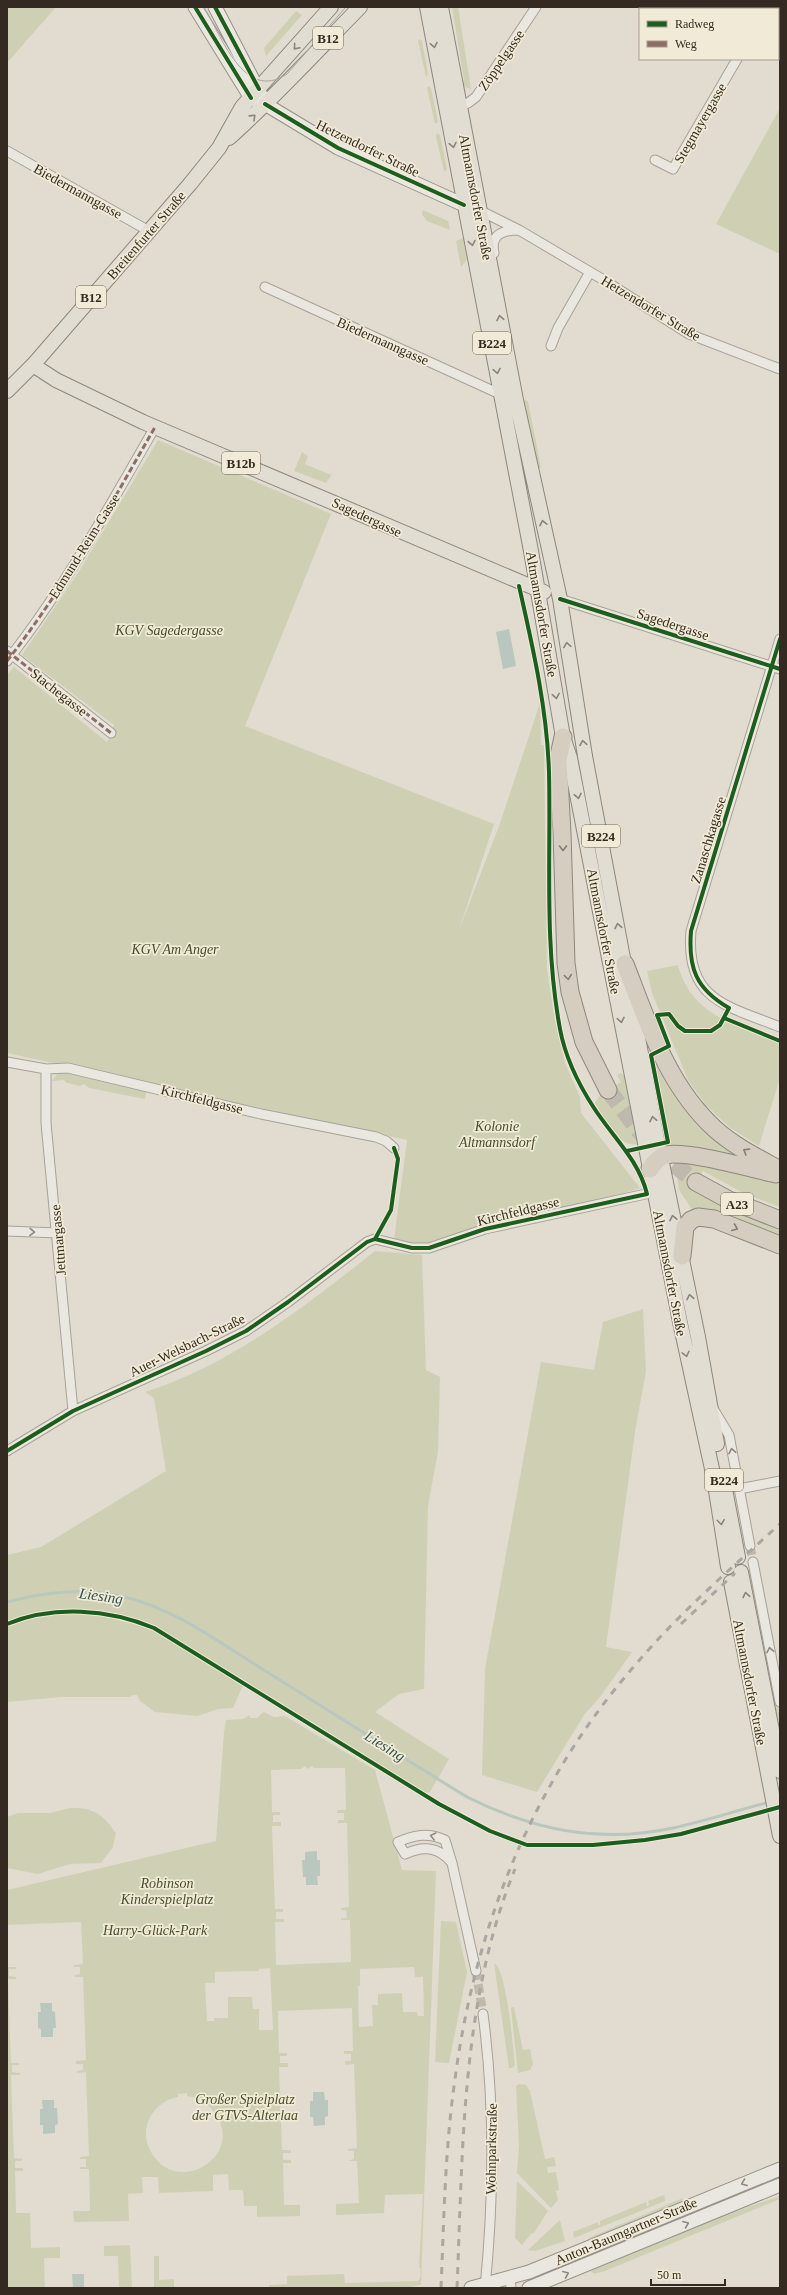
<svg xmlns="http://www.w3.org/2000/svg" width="787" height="2295" viewBox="0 0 787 2295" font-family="'Times New Roman',serif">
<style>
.green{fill:#cfd0b3;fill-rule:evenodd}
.water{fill:#b9c7be}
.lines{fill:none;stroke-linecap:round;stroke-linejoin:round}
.stream{stroke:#b9c7be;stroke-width:3}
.minor-tunnel{stroke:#bfb8ac;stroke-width:9;stroke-dasharray:9 4.5;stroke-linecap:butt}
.motorway-tunnel{stroke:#bfb8ac;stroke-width:17;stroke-dasharray:17 8;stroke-linecap:butt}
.minor-casing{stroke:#a7a198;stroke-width:11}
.secondary-casing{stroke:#979188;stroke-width:15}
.primary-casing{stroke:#8c877e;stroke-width:16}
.motorway-casing{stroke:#8c877e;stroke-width:19}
.minor{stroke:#eae7e0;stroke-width:9}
.secondary{stroke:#eae7e0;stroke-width:13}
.primary{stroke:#e2ddd2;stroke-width:14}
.motorway{stroke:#d4cdc0;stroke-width:17}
.tram{stroke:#aaa6a0;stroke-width:1}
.rail{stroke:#aaa6a0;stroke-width:3;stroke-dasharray:7 7;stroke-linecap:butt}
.quiet{stroke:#8d6e63;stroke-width:3;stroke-dasharray:6 3;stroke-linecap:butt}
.cycleway-casing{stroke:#f1ead6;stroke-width:6}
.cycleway{stroke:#1b5e20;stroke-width:4}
.oneway{stroke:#8c847a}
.oneway2{stroke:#847c70}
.oneway3{stroke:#908880}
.labels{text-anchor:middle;stroke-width:3.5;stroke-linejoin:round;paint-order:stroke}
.shield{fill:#f1ead6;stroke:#6d6457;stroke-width:1}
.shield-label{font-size:13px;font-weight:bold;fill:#352a21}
.street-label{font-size:14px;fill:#352a21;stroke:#f1ead6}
.park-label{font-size:14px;font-style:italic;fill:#464f2a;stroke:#f1ead6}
.water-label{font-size:15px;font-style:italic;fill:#325351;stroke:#f1ead6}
</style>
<rect width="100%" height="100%" fill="#e1dccf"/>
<path class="green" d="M 7,7 L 56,7 L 7,63 Z
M 452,7 L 458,7 L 471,89 L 465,87 L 462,83 L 464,80 Z
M 296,11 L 302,15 L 266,56 L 264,48 Z
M 419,39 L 422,41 L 428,74 L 426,77 L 418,41 Z
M 428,86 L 431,88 L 438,122 L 435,124 L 427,88 Z
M 780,108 L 780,254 L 716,224 Z
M 437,133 L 440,135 L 447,169 L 444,172 L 436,136 Z
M 423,210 L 448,221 L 450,230 L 427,221 L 422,214 Z
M 463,238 L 467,259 L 461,267 L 456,241 Z
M 523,400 L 528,401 L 541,468 L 538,468 Z
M 158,440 L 331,514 L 245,726 L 494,824 L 459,930 L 499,826 L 540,703 L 541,745 L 544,745 L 547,969 L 554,1016 L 565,1063 L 580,1097 L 581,1113 L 640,1188 L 602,1200 L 428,1245 L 394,1240 L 407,1140 L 7,1053 L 7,675 L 14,667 L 107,742 L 114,725 L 22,655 L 78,573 Z
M 302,452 L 308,456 L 305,464 L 331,475 L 335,470 L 326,483 L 294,471 Z
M 678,965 C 691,1016 737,1025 780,1042 L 780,1078 L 759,1146 L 729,1127 L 706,1105 L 688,1080 L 652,993 L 647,971 Z
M 654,1057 L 679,1100 L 733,1152 L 731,1155 L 671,1146 Z
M 64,1071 L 147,1088 L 145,1099 L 89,1088 L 84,1084 L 80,1086 L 67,1083 L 64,1080 L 52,1081 L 58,1073 Z
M 621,1073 L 628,1079 L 640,1144 C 617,1149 605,1120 595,1103 L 600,1095 L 621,1082 L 617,1075 Z
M 674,1161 L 706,1165 L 780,1184 L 780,1207 L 745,1194 L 703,1171 L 692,1189 L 730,1210 L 780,1229 L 780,1240 L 693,1211 L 679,1190 Z
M 375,1251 L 422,1255 L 426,1370 L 440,1377 L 438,1452 L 428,1506 L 424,1689 L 399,1694 L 375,1712 L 449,1759 L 430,1792 L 425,1793 L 245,1681 L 233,1708 L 218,1709 L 198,1716 L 155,1712 L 140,1701 L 137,1695 L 133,1695 L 130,1697 L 61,1697 L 7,1702 L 7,1555 L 41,1547 L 166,1471 L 154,1398 L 145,1392 C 232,1364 304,1307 375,1251 Z
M 643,1309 L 646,1371 L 635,1432 L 606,1647 L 632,1652 L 600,1697 L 584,1715 L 537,1792 L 482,1775 L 485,1669 L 541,1362 L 594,1370 L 603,1322 Z
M 751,1568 L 780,1716 L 780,1743 L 747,1572 Z
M 264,1712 L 274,1717 L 285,1716 L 375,1770 L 402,1870 L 436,1871 L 421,2285 L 404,2288 L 269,2288 L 269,2285 L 287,2284 L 287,2276 L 344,2274 L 345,2283 L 418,2281 L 420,2278 L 421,2269 L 419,2267 L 423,2194 L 385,2195 L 384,2213 L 336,2215 L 336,2204 L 359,2203 L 357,2161 L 348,2161 L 354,2159 L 354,2151 L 348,2151 L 348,2149 L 357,2148 L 354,2064 L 345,2065 L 345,2061 L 351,2061 L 351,2054 L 344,2054 L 344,2051 L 353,2051 L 352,2008 L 278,2011 L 279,2053 L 287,2053 L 287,2056 L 280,2056 L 280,2063 L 288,2063 L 288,2067 L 279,2067 L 282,2150 L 291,2150 L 291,2153 L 283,2153 L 283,2160 L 291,2160 L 291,2163 L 283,2163 L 284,2205 L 300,2205 L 300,2216 L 257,2217 L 257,2206 L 244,2206 L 243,2190 L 229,2190 L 228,2174 L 213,2175 L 213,2191 L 159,2193 L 158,2177 L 142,2177 L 143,2193 L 128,2194 L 129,2221 L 74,2222 L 73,2211 L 90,2211 L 89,2169 L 80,2169 L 80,2167 L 86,2167 L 86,2159 L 80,2159 L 80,2157 L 89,2156 L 86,2072 L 77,2073 L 77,2071 L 83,2070 L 83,2064 L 76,2064 L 76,2061 L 86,2060 L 83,1977 L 75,1977 L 75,1975 L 80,1974 L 80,1967 L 74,1967 L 74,1965 L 83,1964 L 81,1922 L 7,1925 L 7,1890 L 216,1841 L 224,1732 L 226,1720 L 243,1719 L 250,1715 L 250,1718 L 257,1718 ZM 305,1766 L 307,1769 L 312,1766 L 314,1768 L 345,1768 L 346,1810 L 337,1810 L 337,1813 L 344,1813 L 344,1820 L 338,1820 L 338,1823 L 347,1823 L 349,1907 L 341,1908 L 341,1910 L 346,1910 L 347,1918 L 341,1918 L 341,1920 L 350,1920 L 351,1962 L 276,1965 L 275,1922 L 284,1922 L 284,1919 L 276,1919 L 276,1912 L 283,1912 L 283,1909 L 275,1909 L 272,1826 L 281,1826 L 281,1822 L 273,1822 L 273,1815 L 280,1815 L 280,1812 L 272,1812 L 271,1770 L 301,1769 ZM 414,1967 L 415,1977 L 423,1977 L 424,2016 L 418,2016 L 417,2012 L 403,2012 L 402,1993 L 378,1994 L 378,2005 L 372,2005 L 373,2026 L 359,2027 L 358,1986 L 360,1986 L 360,1969 ZM 270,1968 L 273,2030 L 259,2030 L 259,2009 L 253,2009 L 252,1997 L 228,1997 L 228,2018 L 214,2018 L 214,2021 L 207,2021 L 205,1983 L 215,1983 L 215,1972 L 259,1971 L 259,1969 ZM 187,2093 L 187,2096 C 201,2098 210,2105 217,2116 C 243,2159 174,2198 150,2150 C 138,2128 154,2101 178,2097 L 178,2094 Z
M 70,1808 C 94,1807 103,1815 116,1833 L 113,1847 L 101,1863 L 70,1864 L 38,1874 L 7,1868 L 7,1817 L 18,1813 L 50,1813 Z
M 441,1921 L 456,1922 L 467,1972 L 449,2063 L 435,2062 Z
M 7,1925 L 8,1967 L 16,1967 L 16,1969 L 9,1969 L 9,1976 L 16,1977 L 16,1979 L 8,1979 L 11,2063 L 19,2063 L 19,2065 L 12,2065 L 12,2072 L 20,2073 L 20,2075 L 11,2075 L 14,2158 L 23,2159 L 22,2161 L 15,2161 L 15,2168 L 23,2168 L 23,2171 L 15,2171 L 16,2213 L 30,2213 L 31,2248 L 60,2247 L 60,2258 L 44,2258 L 45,2288 L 7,2288 Z
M 494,1963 C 507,1969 513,2049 515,2065 L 512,2068 L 509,2068 Z
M 514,2007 L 523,2050 L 530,2049 L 533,2064 L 530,2070 L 518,2073 L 511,2008 Z
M 519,2084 L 526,2085 L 530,2091 L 545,2159 L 554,2157 L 556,2166 L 547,2167 L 548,2173 L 556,2172 L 559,2190 L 556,2191 L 558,2200 L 551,2208 L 517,2173 L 519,2145 L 516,2086 Z
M 517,2181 L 548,2211 L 534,2233 L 531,2234 L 522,2245 L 515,2238 Z
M 664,2195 L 665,2201 L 574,2238 L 573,2232 L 598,2222 L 598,2225 L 600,2225 L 600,2221 L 646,2202 L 647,2206 L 649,2205 L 648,2201 Z
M 780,2196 L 780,2199 L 605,2271 L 594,2274 L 591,2271 L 600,2265 L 717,2218 Z
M 683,2198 L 682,2203 L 598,2237 L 586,2239 Z
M 560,2220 L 565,2241 L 535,2251 L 528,2250 Z
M 130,2245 L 132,2288 L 119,2288 L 118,2256 L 104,2256 L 104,2246 Z
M 154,2256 L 159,2256 L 159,2280 L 174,2279 L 174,2288 L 154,2288 Z"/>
<path class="water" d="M 509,629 L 516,666 L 503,669 L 496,632 Z
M 317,1851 L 317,1860 L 320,1860 L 320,1876 L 317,1876 L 318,1885 L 306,1885 L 306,1877 L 303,1877 L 302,1860 L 305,1860 L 305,1852 Z
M 40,2003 L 52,2003 L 52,2011 L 55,2012 L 56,2028 L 53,2028 L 53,2037 L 41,2037 L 41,2029 L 38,2028 L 38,2012 L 41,2012 Z
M 313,2092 L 324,2092 L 325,2100 L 328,2100 L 328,2116 L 325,2117 L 325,2125 L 314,2126 L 313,2117 L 310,2117 L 310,2101 L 313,2101 Z
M 42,2100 L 54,2100 L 54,2108 L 57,2108 L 58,2124 L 55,2125 L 55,2133 L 43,2134 L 43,2125 L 40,2125 L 40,2109 L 43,2109 Z
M 72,2274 L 84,2274 L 84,2288 L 73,2288 Z"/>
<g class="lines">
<path class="stream" d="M 7,1602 C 45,1592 81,1588 120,1596 C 174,1607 221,1644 267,1672 C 334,1714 400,1756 467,1797 C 533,1830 600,1844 673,1828 C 706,1821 738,1810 770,1802"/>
<path class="minor-tunnel" d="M 750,1546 L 753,1562
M 476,1971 L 483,2014"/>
<path class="motorway-tunnel" d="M 608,1090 L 651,1146 L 696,1182"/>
<defs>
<path id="minor" d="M 765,7 L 766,9
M 778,26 L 780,29
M 778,51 L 780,52
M 455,106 L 468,103 L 476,97 L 536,7
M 7,151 L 149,231
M 655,160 L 673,169 L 737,59
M 477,209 L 519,230 L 602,279 L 689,334 L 780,369
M 494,253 C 490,235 502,230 518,230
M 265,287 L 502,395
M 551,346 L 558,328 L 590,272
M 560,599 L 780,669
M 780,639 L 691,931 C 685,1000 727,1006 780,1027
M 7,651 L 111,733
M 7,661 C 63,590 110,506 155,427
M 7,1062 L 46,1069 L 68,1068 L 261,1114 L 376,1137 L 386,1141 L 394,1148
M 46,1069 L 46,1123 L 73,1411
M 7,1231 L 58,1233
M 714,1410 L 729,1435 L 750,1546
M 7,1451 L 73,1411 L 206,1351 L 246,1331 L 288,1302 L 367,1242 L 375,1239 L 412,1248 L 429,1248 L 485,1229 L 655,1192
M 739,1489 L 780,1481
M 753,1562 L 780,1702
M 452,1863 C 439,1847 424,1845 405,1854 L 398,1842 C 414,1835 428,1832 445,1840 L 452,1863 L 476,1971
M 483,2014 C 495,2105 494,2197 485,2288
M 510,2278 L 511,2288"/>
<path id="secondary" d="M 195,7 L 251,98 L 265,104 L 338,148 L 464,205
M 215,7 L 262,97
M 471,2288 L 529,2272 L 780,2169
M 529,2288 L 780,2185"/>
<path id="primary" d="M 427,7 L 531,551 L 563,737 L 570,758 L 680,1322 L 714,1478 L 728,1567
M 441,7 L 516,400 L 560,599 L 585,756 L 658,1144 L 698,1337 L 717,1444
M 229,138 C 275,97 317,51 360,7
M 33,365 L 56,380 L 143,422 L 544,592
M 7,391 L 33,365 L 190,184 L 219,148 L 242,107 L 331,7
M 724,1484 L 738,1557
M 741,1572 L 780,1771
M 731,1582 L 780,1836"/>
<path id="motorway" d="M 563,737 L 558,760 L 562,833 L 566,963 L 570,992 L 584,1042 L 608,1090
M 625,964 C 648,1023 667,1085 715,1129 C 734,1146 758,1158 780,1170
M 650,1169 C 654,1162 658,1157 666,1155 C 687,1150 752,1169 776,1174
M 696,1182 L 729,1200 L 780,1220
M 682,1256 L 685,1227 L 691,1220 L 698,1217 L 714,1219 L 780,1245"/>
</defs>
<use href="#minor" class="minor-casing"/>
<use href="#secondary" class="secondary-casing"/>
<use href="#primary" class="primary-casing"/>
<use href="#motorway" class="motorway-casing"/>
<use href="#minor" class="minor"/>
<use href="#secondary" class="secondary"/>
<use href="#primary" class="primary"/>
<use href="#motorway" class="motorway"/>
<path class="tram" d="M 204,7 C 221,35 244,103 287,74 L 346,7"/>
<path class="rail" d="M 681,1624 L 735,1573
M 441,2288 C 444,2218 445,2148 455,2079 C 475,1928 531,1787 630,1671 C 675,1617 728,1571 780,1524
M 457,2288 C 463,2147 461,2002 515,1869"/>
<path class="quiet" d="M 7,651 L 111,733
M 7,661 C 63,590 110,506 155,427"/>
<defs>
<path id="cycleway" d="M 195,7 L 251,98
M 215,7 L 259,89
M 265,104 L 338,148 L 464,205
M 560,599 L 780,669
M 724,1018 L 780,1041
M 627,1151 L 668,1142 L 651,1055 L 669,1046 L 657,1015 L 669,1014 L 678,1026 L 685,1031 L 711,1031 L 720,1025 L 729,1008 C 696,989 688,968 691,931 L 780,639
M 375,1239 L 391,1210 L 398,1159 L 394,1148
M 7,1451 L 73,1411 L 206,1351 L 246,1331 L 288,1302 L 367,1242 L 375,1239 L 412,1248 L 429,1248 L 485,1229 L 647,1194 C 639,1160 612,1136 594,1108 C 579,1085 565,1056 560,1029 C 544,943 551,858 549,772 C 547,708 533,648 519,586
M 7,1624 C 54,1605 108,1609 154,1628 L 439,1804 L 490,1831 L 527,1845 L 593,1845 L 645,1840 L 681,1834 L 780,1807"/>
</defs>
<use href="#cycleway" class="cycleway-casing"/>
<use href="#cycleway" class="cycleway"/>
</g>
<defs><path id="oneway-chevron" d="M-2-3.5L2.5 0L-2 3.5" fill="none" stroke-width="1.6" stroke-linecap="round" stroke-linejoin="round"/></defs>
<g class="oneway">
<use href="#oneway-chevron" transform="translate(434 45) rotate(79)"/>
<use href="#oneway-chevron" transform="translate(296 47) rotate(131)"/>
<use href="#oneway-chevron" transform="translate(253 117) rotate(-44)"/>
<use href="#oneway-chevron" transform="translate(453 145) rotate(79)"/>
<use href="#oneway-chevron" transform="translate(472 243) rotate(79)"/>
<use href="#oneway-chevron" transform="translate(500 318) rotate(-101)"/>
<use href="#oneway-chevron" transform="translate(497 371) rotate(79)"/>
<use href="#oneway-chevron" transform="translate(543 523) rotate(-102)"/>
<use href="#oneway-chevron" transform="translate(567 645) rotate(-99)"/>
<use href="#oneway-chevron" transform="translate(556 696) rotate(80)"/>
<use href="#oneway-chevron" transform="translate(583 743) rotate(-99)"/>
<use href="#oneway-chevron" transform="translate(578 796) rotate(79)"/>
<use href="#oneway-chevron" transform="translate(618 926) rotate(-101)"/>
<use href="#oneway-chevron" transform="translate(621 1020) rotate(79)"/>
<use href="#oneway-chevron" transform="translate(653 1119) rotate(-101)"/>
<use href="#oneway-chevron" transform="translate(673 1218) rotate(-102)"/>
<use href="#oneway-chevron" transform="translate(690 1297) rotate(-101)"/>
<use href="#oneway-chevron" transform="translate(686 1354) rotate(77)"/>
<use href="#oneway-chevron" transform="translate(721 1522) rotate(83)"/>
<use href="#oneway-chevron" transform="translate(746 1595) rotate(-101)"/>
</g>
<g class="oneway2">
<use href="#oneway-chevron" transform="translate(563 848) rotate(89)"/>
<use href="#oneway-chevron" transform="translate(568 977) rotate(82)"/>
<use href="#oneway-chevron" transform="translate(746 1151) rotate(-148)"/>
<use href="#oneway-chevron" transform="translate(735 1228) rotate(22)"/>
</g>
<g class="oneway3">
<use href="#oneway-chevron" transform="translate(32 1232) rotate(1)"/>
<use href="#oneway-chevron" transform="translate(732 1451) rotate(-101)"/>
<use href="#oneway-chevron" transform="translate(770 1650) rotate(-101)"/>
<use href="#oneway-chevron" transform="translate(433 1836) rotate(-166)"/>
<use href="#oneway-chevron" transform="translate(744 2183) rotate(159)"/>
<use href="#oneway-chevron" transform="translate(686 2224) rotate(-22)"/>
<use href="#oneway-chevron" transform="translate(566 2274) rotate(-22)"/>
</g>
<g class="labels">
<g class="shield">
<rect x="313" y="27" width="30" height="22" rx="3"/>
<rect x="76" y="286" width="30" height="22" rx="3"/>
<rect x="473" y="332" width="38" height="22" rx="3"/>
<rect x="222" y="452" width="38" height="22" rx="3"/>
<rect x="582" y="825" width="38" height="22" rx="3"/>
<rect x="721" y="1193" width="32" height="22" rx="3"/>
<rect x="705" y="1469" width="38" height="22" rx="3"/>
</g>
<g class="shield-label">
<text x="328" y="43">B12</text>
<text x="91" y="302">B12</text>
<text x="492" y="348">B224</text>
<text x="241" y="468">B12b</text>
<text x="601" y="841">B224</text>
<text x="737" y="1209">A23</text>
<text x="724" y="1485">B224</text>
</g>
<g class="street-label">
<text transform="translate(501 60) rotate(-56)" y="5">Zöppelgasse</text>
<text transform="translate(700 123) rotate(-60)" y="5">Stegmayergasse</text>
<text transform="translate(368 148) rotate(26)" y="5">Hetzendorfer Straße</text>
<text transform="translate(78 191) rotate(29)" y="5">Biedermanngasse</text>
<text transform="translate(476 197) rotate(79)" y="5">Altmannsdorfer Straße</text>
<text transform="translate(146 235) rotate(-49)" y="5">Breitenfurter Straße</text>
<text transform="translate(651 308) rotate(31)" y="5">Hetzendorfer Straße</text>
<text transform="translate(383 341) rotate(24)" y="5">Biedermanngasse</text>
<text transform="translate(367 517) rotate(25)" y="5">Sagedergasse</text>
<text transform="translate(84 546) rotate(-58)" y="5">Edmund-Reim-Gasse</text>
<text transform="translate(542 614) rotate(80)" y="5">Altmannsdorfer Straße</text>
<text transform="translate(673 624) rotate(18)" y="5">Sagedergasse</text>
<text transform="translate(59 692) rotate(38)" y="5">Stachegasse</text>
<text transform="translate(708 840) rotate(-73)" y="5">Zanaschkagasse</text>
<text transform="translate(604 931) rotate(79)" y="5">Altmannsdorfer Straße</text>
<text transform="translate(202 1099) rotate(14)" y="5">Kirchfeldgasse</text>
<text transform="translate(518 1211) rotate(-14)" y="5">Kirchfeldgasse</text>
<text transform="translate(58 1240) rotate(-95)" y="5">Jettmargasse</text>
<text transform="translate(670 1273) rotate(79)" y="5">Altmannsdorfer Straße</text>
<text transform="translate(187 1345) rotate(-26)" y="5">Auer-Welsbach-Straße</text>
<text transform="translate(750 1682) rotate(79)" y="5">Altmannsdorfer Straße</text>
<text transform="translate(491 2149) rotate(-89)" y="5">Wohnparkstraße</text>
<text transform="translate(626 2231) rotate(-23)" y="5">Anton-Baumgartner-Straße</text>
</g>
<g class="park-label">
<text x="169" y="635">KGV Sagedergasse</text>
<text x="175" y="954">KGV Am Anger</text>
<text x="497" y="1131">Kolonie<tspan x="497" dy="16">Altmannsdorf</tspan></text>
<text x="167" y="1888">Robinson<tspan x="167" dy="16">Kinderspielplatz</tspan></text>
<text x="155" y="1935">Harry-Glück-Park</text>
<text x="245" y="2104">Großer Spielplatz<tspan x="245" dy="16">der GTVS-Alterlaa</tspan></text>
</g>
<g class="water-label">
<text transform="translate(101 1596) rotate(8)" y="5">Liesing</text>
<text transform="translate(385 1746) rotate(32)" y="5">Liesing</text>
</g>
</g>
<rect width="787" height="2295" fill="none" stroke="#352a21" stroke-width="16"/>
<rect x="639" y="8" width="140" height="52" fill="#f1ead6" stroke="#a69d8e"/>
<rect x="647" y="21" width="20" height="6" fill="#1b5e20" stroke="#a69d8e"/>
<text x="675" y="28" font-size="12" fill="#352a21">Radweg</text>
<rect x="647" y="41" width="20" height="6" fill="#8d6e63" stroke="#a69d8e"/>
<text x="675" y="48" font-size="12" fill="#352a21">Weg</text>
<path d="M651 2279v6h74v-6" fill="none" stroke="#352a21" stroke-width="2"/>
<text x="657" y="2279" font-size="12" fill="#352a21" stroke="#f1ead6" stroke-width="3" paint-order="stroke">50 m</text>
</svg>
